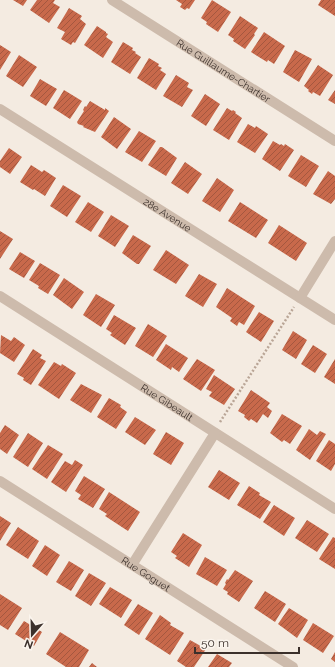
<svg xmlns="http://www.w3.org/2000/svg" width="335" height="667" viewBox="0 0 335 667" font-family="Raleway,sans-serif">
<style>
.building{fill:url(#building-hatch)}
.lines{fill:none;stroke-linecap:round;stroke-linejoin:round}
.path{stroke:#b9a596;stroke-width:2.5;stroke-dasharray:2 2;stroke-linecap:butt}
.minor{stroke:#cdbbac;stroke-width:10}
.labels{text-anchor:middle;stroke-width:3;stroke-linejoin:round;paint-order:stroke}
.street-label{font-size:10px;fill:#3b302b;stroke:#fbf5ee}
</style>
<defs>
<pattern id="building-hatch" width="6" height="6" patternUnits="userSpaceOnUse"><rect width="6" height="6" fill="#c8694b"/><path d="M-1 1l2-2M0 6l6-6M5 7l2-2" fill="none" stroke="#a4573f"/></pattern>
</defs>
<rect width="100%" height="100%" fill="#f4ebe1"/>
<path class="building" d="M 13,0 L 27,0 L 23,6 Z
M 37,0 L 55,0 L 53,3 L 60,7 L 49,23 L 30,10 Z
M 176,0 L 195,0 L 189,9 L 187,8 L 185,10 L 180,7 L 182,4 Z
M 212,0 L 231,12 L 218,32 L 206,24 L 207,22 L 201,18 Z
M 321,0 L 335,0 L 335,16 L 318,5 Z
M 69,8 L 82,16 L 80,19 L 86,24 L 75,43 L 73,42 L 71,45 L 61,39 L 65,32 L 57,28 Z
M 240,16 L 258,28 L 254,34 L 255,35 L 245,49 L 233,41 L 234,39 L 228,35 Z
M 97,26 L 106,32 L 106,33 L 108,34 L 106,37 L 113,42 L 103,58 L 84,45 Z
M 264,32 L 285,46 L 274,64 L 268,60 L 267,62 L 251,52 Z
M 123,42 L 133,48 L 132,50 L 136,52 L 135,53 L 141,57 L 130,74 L 111,62 Z
M 0,45 L 11,52 L 0,70 Z
M 295,50 L 312,59 L 299,82 L 283,72 Z
M 19,55 L 37,67 L 23,87 L 6,76 Z
M 149,58 L 159,64 L 158,66 L 162,68 L 160,70 L 166,74 L 156,90 L 137,78 Z
M 318,65 L 333,75 L 320,96 L 313,92 L 312,94 L 308,91 L 309,90 L 304,86 Z
M 176,75 L 189,83 L 187,87 L 193,90 L 182,107 L 163,96 Z
M 40,79 L 57,89 L 46,106 L 30,96 Z
M 64,90 L 82,101 L 70,119 L 53,108 Z
M 335,90 L 335,104 L 328,100 Z
M 205,94 L 220,104 L 206,126 L 191,116 Z
M 90,101 L 105,110 L 105,108 L 109,111 L 95,132 L 83,127 L 84,126 L 78,124 L 77,122 L 84,111 L 83,110 L 85,106 L 86,107 Z
M 227,108 L 232,111 L 233,110 L 236,112 L 235,113 L 242,118 L 229,140 L 213,130 Z
M 114,117 L 131,129 L 117,149 L 101,137 Z
M 248,124 L 255,128 L 256,126 L 268,134 L 255,153 L 237,142 Z
M 139,131 L 156,141 L 142,162 L 125,152 Z
M 273,141 L 280,145 L 281,144 L 284,146 L 285,144 L 294,150 L 280,171 L 262,159 Z
M 160,147 L 162,147 L 177,158 L 166,176 L 148,165 Z
M 9,148 L 22,157 L 10,174 L 0,167 L 0,161 Z
M 301,155 L 319,166 L 306,187 L 288,176 Z
M 185,162 L 202,174 L 188,194 L 171,183 Z
M 31,165 L 42,172 L 44,170 L 56,178 L 45,196 L 34,189 L 33,190 L 20,182 Z
M 328,171 L 335,176 L 335,199 L 331,204 L 313,194 Z
M 217,178 L 234,190 L 220,212 L 202,201 Z
M 63,185 L 81,196 L 67,217 L 50,206 Z
M 88,202 L 104,212 L 91,232 L 75,222 Z
M 240,202 L 268,220 L 256,238 L 228,221 Z
M 111,215 L 129,226 L 115,247 L 98,236 Z
M 279,225 L 307,243 L 296,261 L 268,243 Z
M 0,231 L 13,239 L 0,259 Z
M 133,235 L 151,246 L 139,264 L 137,264 L 122,253 Z
M 166,250 L 189,265 L 176,284 L 153,270 Z
M 20,252 L 35,261 L 24,278 L 9,269 Z
M 40,263 L 60,275 L 48,294 L 38,288 L 39,286 L 29,280 Z
M 199,274 L 217,284 L 203,307 L 185,296 Z
M 64,278 L 84,292 L 72,309 L 53,295 Z
M 227,288 L 255,306 L 244,325 L 239,322 L 237,326 L 230,321 L 232,318 L 216,307 Z
M 96,294 L 115,305 L 101,327 L 83,315 Z
M 259,312 L 274,321 L 261,342 L 246,332 Z
M 114,315 L 136,328 L 125,345 L 110,335 L 112,333 L 106,329 Z
M 148,324 L 167,336 L 153,357 L 135,346 Z
M 293,331 L 307,340 L 296,359 L 282,350 Z
M 1,335 L 11,341 L 14,337 L 25,345 L 14,362 L 0,353 Z
M 166,344 L 188,358 L 179,372 L 172,367 L 171,370 L 156,360 Z
M 313,345 L 327,354 L 315,373 L 301,364 Z
M 33,349 L 42,355 L 40,358 L 46,361 L 31,385 L 23,380 L 24,378 L 17,374 Z
M 197,359 L 215,370 L 201,391 L 183,379 Z
M 335,359 L 335,384 L 324,377 Z
M 54,362 L 61,366 L 62,364 L 76,373 L 59,399 L 38,385 Z
M 214,375 L 235,389 L 224,405 L 209,396 L 212,392 L 206,389 Z
M 81,384 L 102,395 L 91,413 L 70,400 Z
M 251,390 L 270,403 L 267,407 L 272,411 L 268,418 L 263,414 L 257,423 L 251,419 L 249,421 L 244,417 L 245,415 L 238,411 Z
M 109,398 L 121,405 L 120,407 L 127,412 L 116,429 L 97,417 Z
M 282,414 L 302,426 L 290,444 L 284,440 L 282,442 L 270,433 Z
M 135,417 L 156,430 L 145,445 L 125,432 Z
M 5,425 L 19,435 L 7,454 L 0,449 L 0,433 Z
M 309,429 L 317,435 L 320,431 L 326,434 L 310,460 L 296,450 Z
M 166,432 L 184,443 L 171,465 L 153,454 Z
M 28,433 L 43,443 L 28,467 L 13,457 Z
M 329,440 L 335,444 L 335,464 L 331,471 L 316,461 Z
M 48,445 L 63,454 L 47,479 L 32,469 Z
M 75,460 L 83,465 L 66,492 L 51,482 L 65,461 L 72,465 Z
M 219,470 L 240,483 L 229,500 L 208,487 Z
M 84,476 L 105,489 L 93,508 L 78,499 L 81,495 L 75,491 Z
M 249,486 L 260,493 L 259,495 L 271,502 L 260,519 L 237,505 Z
M 109,492 L 140,512 L 128,531 L 105,516 L 107,514 L 99,509 Z
M 274,505 L 295,518 L 284,536 L 263,522 Z
M 0,516 L 11,523 L 0,541 Z
M 307,520 L 329,534 L 317,552 L 295,538 Z
M 18,527 L 39,541 L 28,559 L 6,545 Z
M 183,533 L 202,545 L 189,567 L 175,558 L 177,556 L 171,552 Z
M 333,537 L 335,538 L 335,569 L 319,559 Z
M 45,545 L 60,555 L 47,576 L 32,566 Z
M 205,557 L 227,570 L 217,586 L 196,574 Z
M 69,561 L 84,570 L 71,591 L 56,582 Z
M 235,570 L 253,581 L 239,602 L 227,594 L 228,592 L 223,589 L 226,584 L 225,583 L 227,579 L 228,580 Z
M 89,573 L 106,583 L 91,606 L 75,596 Z
M 110,587 L 132,600 L 121,618 L 99,604 Z
M 265,591 L 286,604 L 275,622 L 254,608 Z
M 0,594 L 22,608 L 8,630 L 0,625 Z
M 138,604 L 153,613 L 139,635 L 124,625 Z
M 289,608 L 308,620 L 297,638 L 278,624 Z
M 160,615 L 171,623 L 170,625 L 184,633 L 170,655 L 145,639 Z
M 24,621 L 42,632 L 34,646 L 15,634 Z
M 313,623 L 334,636 L 323,653 L 303,640 Z
M 60,632 L 89,650 L 79,667 L 66,667 L 46,654 Z
M 190,640 L 206,649 L 194,667 L 186,667 L 177,661 Z
M 335,652 L 335,662 L 331,659 Z
M 217,654 L 232,663 L 229,667 L 208,667 Z
M 92,663 L 97,667 L 89,667 Z"/>
<g class="lines">
<path class="path" d="M 220,422 L 294,307"/>
<g class="minor">
<path id="s1" d="M 112,0 L 335,141"/>
<path id="s2" d="M 0,109 L 335,320"/>
<path id="s3" d="M 0,296 L 335,509"/>
<path d="M 300,298 L 335,241"/>
<path id="s4" d="M 0,481 L 293,667"/>
<path d="M 132,565 L 215,433"/>
</g>
</g>
<g class="labels">
<g class="street-label">
<text dy="4" stroke="none"><textPath href="#s1" startOffset="132">Rue Guillaume-Chartier</textPath></text>
<text dy="4" stroke="none"><textPath href="#s2" startOffset="198">28e Avenue</textPath></text>
<text dy="4" stroke="none"><textPath href="#s3" startOffset="198">Rue Gibeault</textPath></text>
<text dy="4" stroke="none"><textPath href="#s4" startOffset="173">Rue Goguet</textPath></text>
</g>
</g>
<g transform="translate(32 635) rotate(200)" stroke="#fbf5ee" stroke-width="3" paint-order="stroke">
<path d="M0-3L7 15L0 10L-7 15Z" fill="#3b302b"/>
<text y="-6" font-size="11" font-weight="bold" text-anchor="middle" fill="#3b302b">N</text>
</g>
<path d="M195 647v6h104v-6" fill="none" stroke="#3b302b" stroke-width="2"/>
<text x="201" y="647" font-size="12" fill="#3b302b" stroke="#fbf5ee" stroke-width="3" paint-order="stroke">50 m</text>
</svg>
